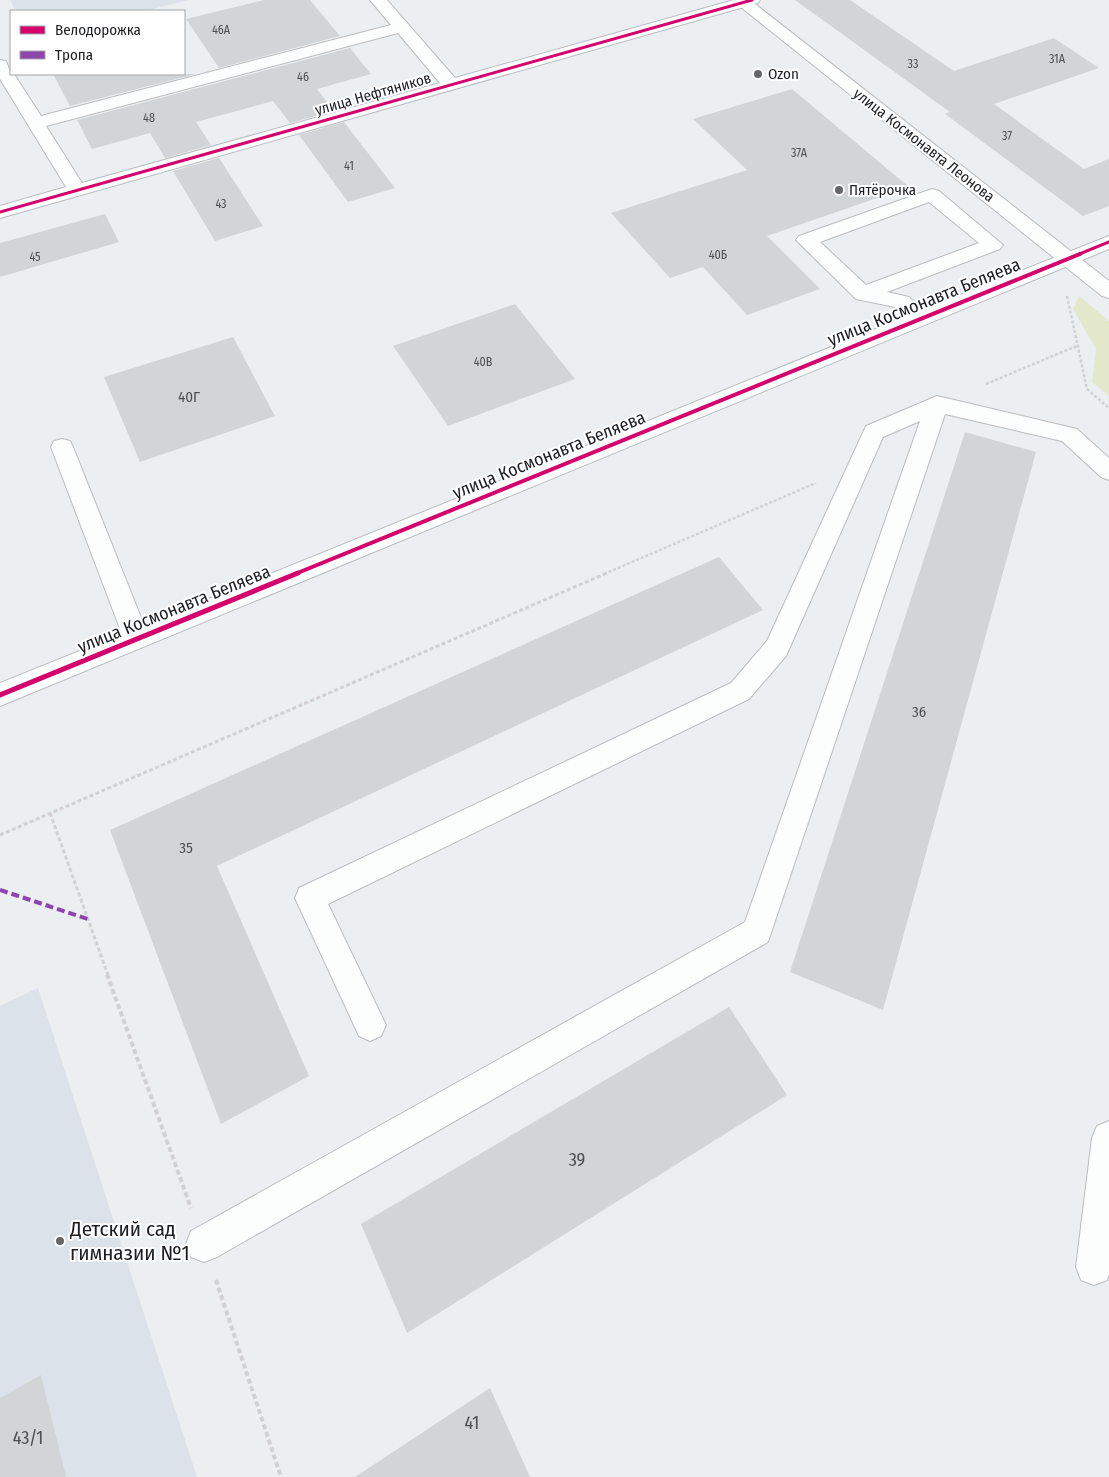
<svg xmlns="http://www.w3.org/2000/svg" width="1109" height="1477" viewBox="0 0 1109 1477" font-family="'Fira Sans Condensed',sans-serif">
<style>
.built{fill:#dce2ea}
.green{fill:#e3e8cb}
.building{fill:#d2d5d7}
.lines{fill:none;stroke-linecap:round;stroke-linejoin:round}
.minor-casing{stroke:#babcbf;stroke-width:2}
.major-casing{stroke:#babcbf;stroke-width:2}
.path-far2{stroke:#d1d1d3;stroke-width:2.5;stroke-dasharray:3 2;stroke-linecap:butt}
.path-far1{stroke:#d1d1d3;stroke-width:3;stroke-dasharray:4 2.5;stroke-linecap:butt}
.path{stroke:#d1d1d3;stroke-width:4;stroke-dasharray:5 3;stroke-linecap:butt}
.minor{fill:#fcfdfd;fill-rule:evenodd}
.major{fill:#fcfdfd;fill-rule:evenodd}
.quiet{stroke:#8e44ad;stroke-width:4;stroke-dasharray:8 4;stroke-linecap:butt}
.cycleway-far2-casing{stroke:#fff;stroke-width:5}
.cycleway-far1-casing{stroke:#fff;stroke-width:6}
.cycleway-casing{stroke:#fff;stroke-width:8}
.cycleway-far2{stroke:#d6006c;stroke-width:3}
.cycleway-far1{stroke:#d6006c;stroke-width:4}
.cycleway{stroke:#d6006c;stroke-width:5}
.poi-dot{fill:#65666a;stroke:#fff;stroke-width:2}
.labels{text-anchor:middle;stroke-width:4;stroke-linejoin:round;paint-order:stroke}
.far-number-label{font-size:12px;fill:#4c4e51}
.far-poi-label{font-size:15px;fill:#1c1d20;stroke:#fff;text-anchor:start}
.far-street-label{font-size:15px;fill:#1c1d20;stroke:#fff}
.number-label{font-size:15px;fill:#4c4e51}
.street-label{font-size:18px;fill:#1c1d20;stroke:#fff}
.near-number-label{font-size:18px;fill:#4c4e51}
.near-poi-label{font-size:21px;fill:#1c1d20;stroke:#fff;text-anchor:start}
</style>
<rect width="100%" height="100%" fill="#eceff2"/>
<path class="built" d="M 10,0 L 189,0 L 144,11 L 16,11 Z
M 38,988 L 197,1477 L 0,1477 L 0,1006 Z"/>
<path class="green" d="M 1079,296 L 1109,321 L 1109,396 L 1092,382 L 1096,349 L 1073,309 Z"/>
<path class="building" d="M 264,0 L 310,0 L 340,36 L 219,68 L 186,19 Z
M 795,0 L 850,0 L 954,71 L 1054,38 L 1099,68 L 994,104 L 1084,169 L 1109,159 L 1109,206 L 1083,216 L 945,114 L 950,112 Z
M 350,48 L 371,74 L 317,89 L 334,111 L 290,123 L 273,101 L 196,122 L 211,145 L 165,158 L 150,133 L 92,149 L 77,120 Z
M 53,74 L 196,74 L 70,106 Z
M 792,89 L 909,187 L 767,236 L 820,289 L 747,315 L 703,267 L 670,278 L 611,213 L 747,170 L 693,119 Z
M 344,122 L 395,188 L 348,202 L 299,135 Z
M 219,158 L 263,226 L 215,241 L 173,171 Z
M 105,214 L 119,242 L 0,277 L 0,243 Z
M 515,304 L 575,379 L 448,426 L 393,346 Z
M 233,337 L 275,416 L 140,462 L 104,377 Z
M 965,432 L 1036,452 L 883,1010 L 790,972 Z
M 719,557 L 763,610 L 217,866 L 309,1076 L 221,1124 L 110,830 Z
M 729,1007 L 787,1095 L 407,1333 L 361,1224 Z
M 41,1375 L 66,1477 L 0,1477 L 0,1398 Z
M 490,1388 L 530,1477 L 355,1477 Z"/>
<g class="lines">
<defs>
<path id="minor" d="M 370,0 L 387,0 L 455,78 L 734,0 L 760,0 L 758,3 L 0,218 L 0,206 L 66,187 L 0,79 L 0,60 L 6,61 L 11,74 L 14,74 L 41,116 L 391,25 ZM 398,33 L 440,83 L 82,183 L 46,126 Z
M 932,189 L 939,191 L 1003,245 L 1000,249 L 887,292 L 909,297 L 922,310 L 1109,236 L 1109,249 L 0,706 L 0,683 L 122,634 L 51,447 L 54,441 L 62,439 L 70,441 L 73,447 L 144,625 L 905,317 L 895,307 L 856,299 L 796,240 L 799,236 ZM 929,202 L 979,243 L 866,285 L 820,242 Z
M 937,396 L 1077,429 L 1109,458 L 1109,480 L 1101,477 L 1062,441 L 945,414 L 768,942 L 217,1257 L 204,1262 L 191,1257 L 186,1244 L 191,1231 L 745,922 L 920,421 L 883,437 L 786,656 L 749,699 L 328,904 L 386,1025 L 381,1036 L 370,1041 L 359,1036 L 295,898 L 299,888 L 731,683 L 767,641 L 866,426 Z
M 1109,1121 L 1109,1274 L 1107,1280 L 1094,1285 L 1081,1280 L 1076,1267 L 1092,1138 L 1097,1126 Z"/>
<path id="major" d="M 732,0 L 750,0 L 1109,281 L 1109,298 L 1102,296 Z"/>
</defs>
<use href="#minor" class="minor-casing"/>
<use href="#major" class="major-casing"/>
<path class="path-far2" d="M 1067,296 L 1087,389 L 1109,408
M 986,384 L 1079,345
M 604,574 L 816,483"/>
<path class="path-far1" d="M 50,813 L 108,975
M 0,835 L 607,573"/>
<path class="path" d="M 107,974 L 191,1208
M 216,1280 L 281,1477"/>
<use href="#minor" class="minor"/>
<use href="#major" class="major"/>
<path class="quiet" d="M 0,890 L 88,919"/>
<defs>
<path id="cycleway-far2" d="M 0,212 L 752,0
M 1077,255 L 1109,242"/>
<path id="cycleway-far1" d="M 295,574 L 1080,254"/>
<path id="cycleway" d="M 0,695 L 298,573"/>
</defs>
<use href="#cycleway-far2" class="cycleway-far2-casing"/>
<use href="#cycleway-far1" class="cycleway-far1-casing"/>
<use href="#cycleway" class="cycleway-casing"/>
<use href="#cycleway-far2" class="cycleway-far2"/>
<use href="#cycleway-far1" class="cycleway-far1"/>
<use href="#cycleway" class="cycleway"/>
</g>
<g class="poi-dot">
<circle cx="758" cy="74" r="5"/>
<circle cx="839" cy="190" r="5"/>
<circle cx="60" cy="1241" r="5"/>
</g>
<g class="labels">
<g class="far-number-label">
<text x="221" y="34">46А</text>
<text x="1057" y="63">31А</text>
<text x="913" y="68">33</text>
<text x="303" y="81">46</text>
<text x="149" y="122">48</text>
<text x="1007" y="140">37</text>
<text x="799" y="157">37А</text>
<text x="349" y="170">41</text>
<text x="221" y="208">43</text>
<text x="718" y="259">40Б</text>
<text x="35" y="261">45</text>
<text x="483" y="366">40В</text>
</g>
<g class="far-poi-label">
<text x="768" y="79">Ozon</text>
<text x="849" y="195">Пятёрочка</text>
</g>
<g class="far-street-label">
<text transform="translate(373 94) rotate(-16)" y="5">улица Нефтяников</text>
<text transform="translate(924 145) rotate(38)" y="5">улица Космонавта Леонова</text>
</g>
<g class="number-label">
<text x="189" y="402">40Г</text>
<text x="919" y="717">36</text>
<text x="186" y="853">35</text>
</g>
<g class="street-label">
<text transform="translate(924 302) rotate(-22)" y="6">улица Космонавта Беляева</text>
<text transform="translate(549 455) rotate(-22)" y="6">улица Космонавта Беляева</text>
<text transform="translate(174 609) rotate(-22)" y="6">улица Космонавта Беляева</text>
</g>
<g class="near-number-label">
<text x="577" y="1166">39</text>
<text x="472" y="1429">41</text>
<text x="28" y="1444">43/1</text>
</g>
<g class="near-poi-label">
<text x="70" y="1236">Детский сад<tspan x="70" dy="24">гимназии №1</tspan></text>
</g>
</g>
<rect x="10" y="10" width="175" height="65" fill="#ffffff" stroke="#a4a5a6"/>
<rect x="20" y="26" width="25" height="8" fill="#d6006c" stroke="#a4a5a6"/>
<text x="55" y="35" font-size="15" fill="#1c1d20">Велодорожка</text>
<rect x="20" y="51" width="25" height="8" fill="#8e44ad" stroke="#a4a5a6"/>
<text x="55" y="60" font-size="15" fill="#1c1d20">Тропа</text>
</svg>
